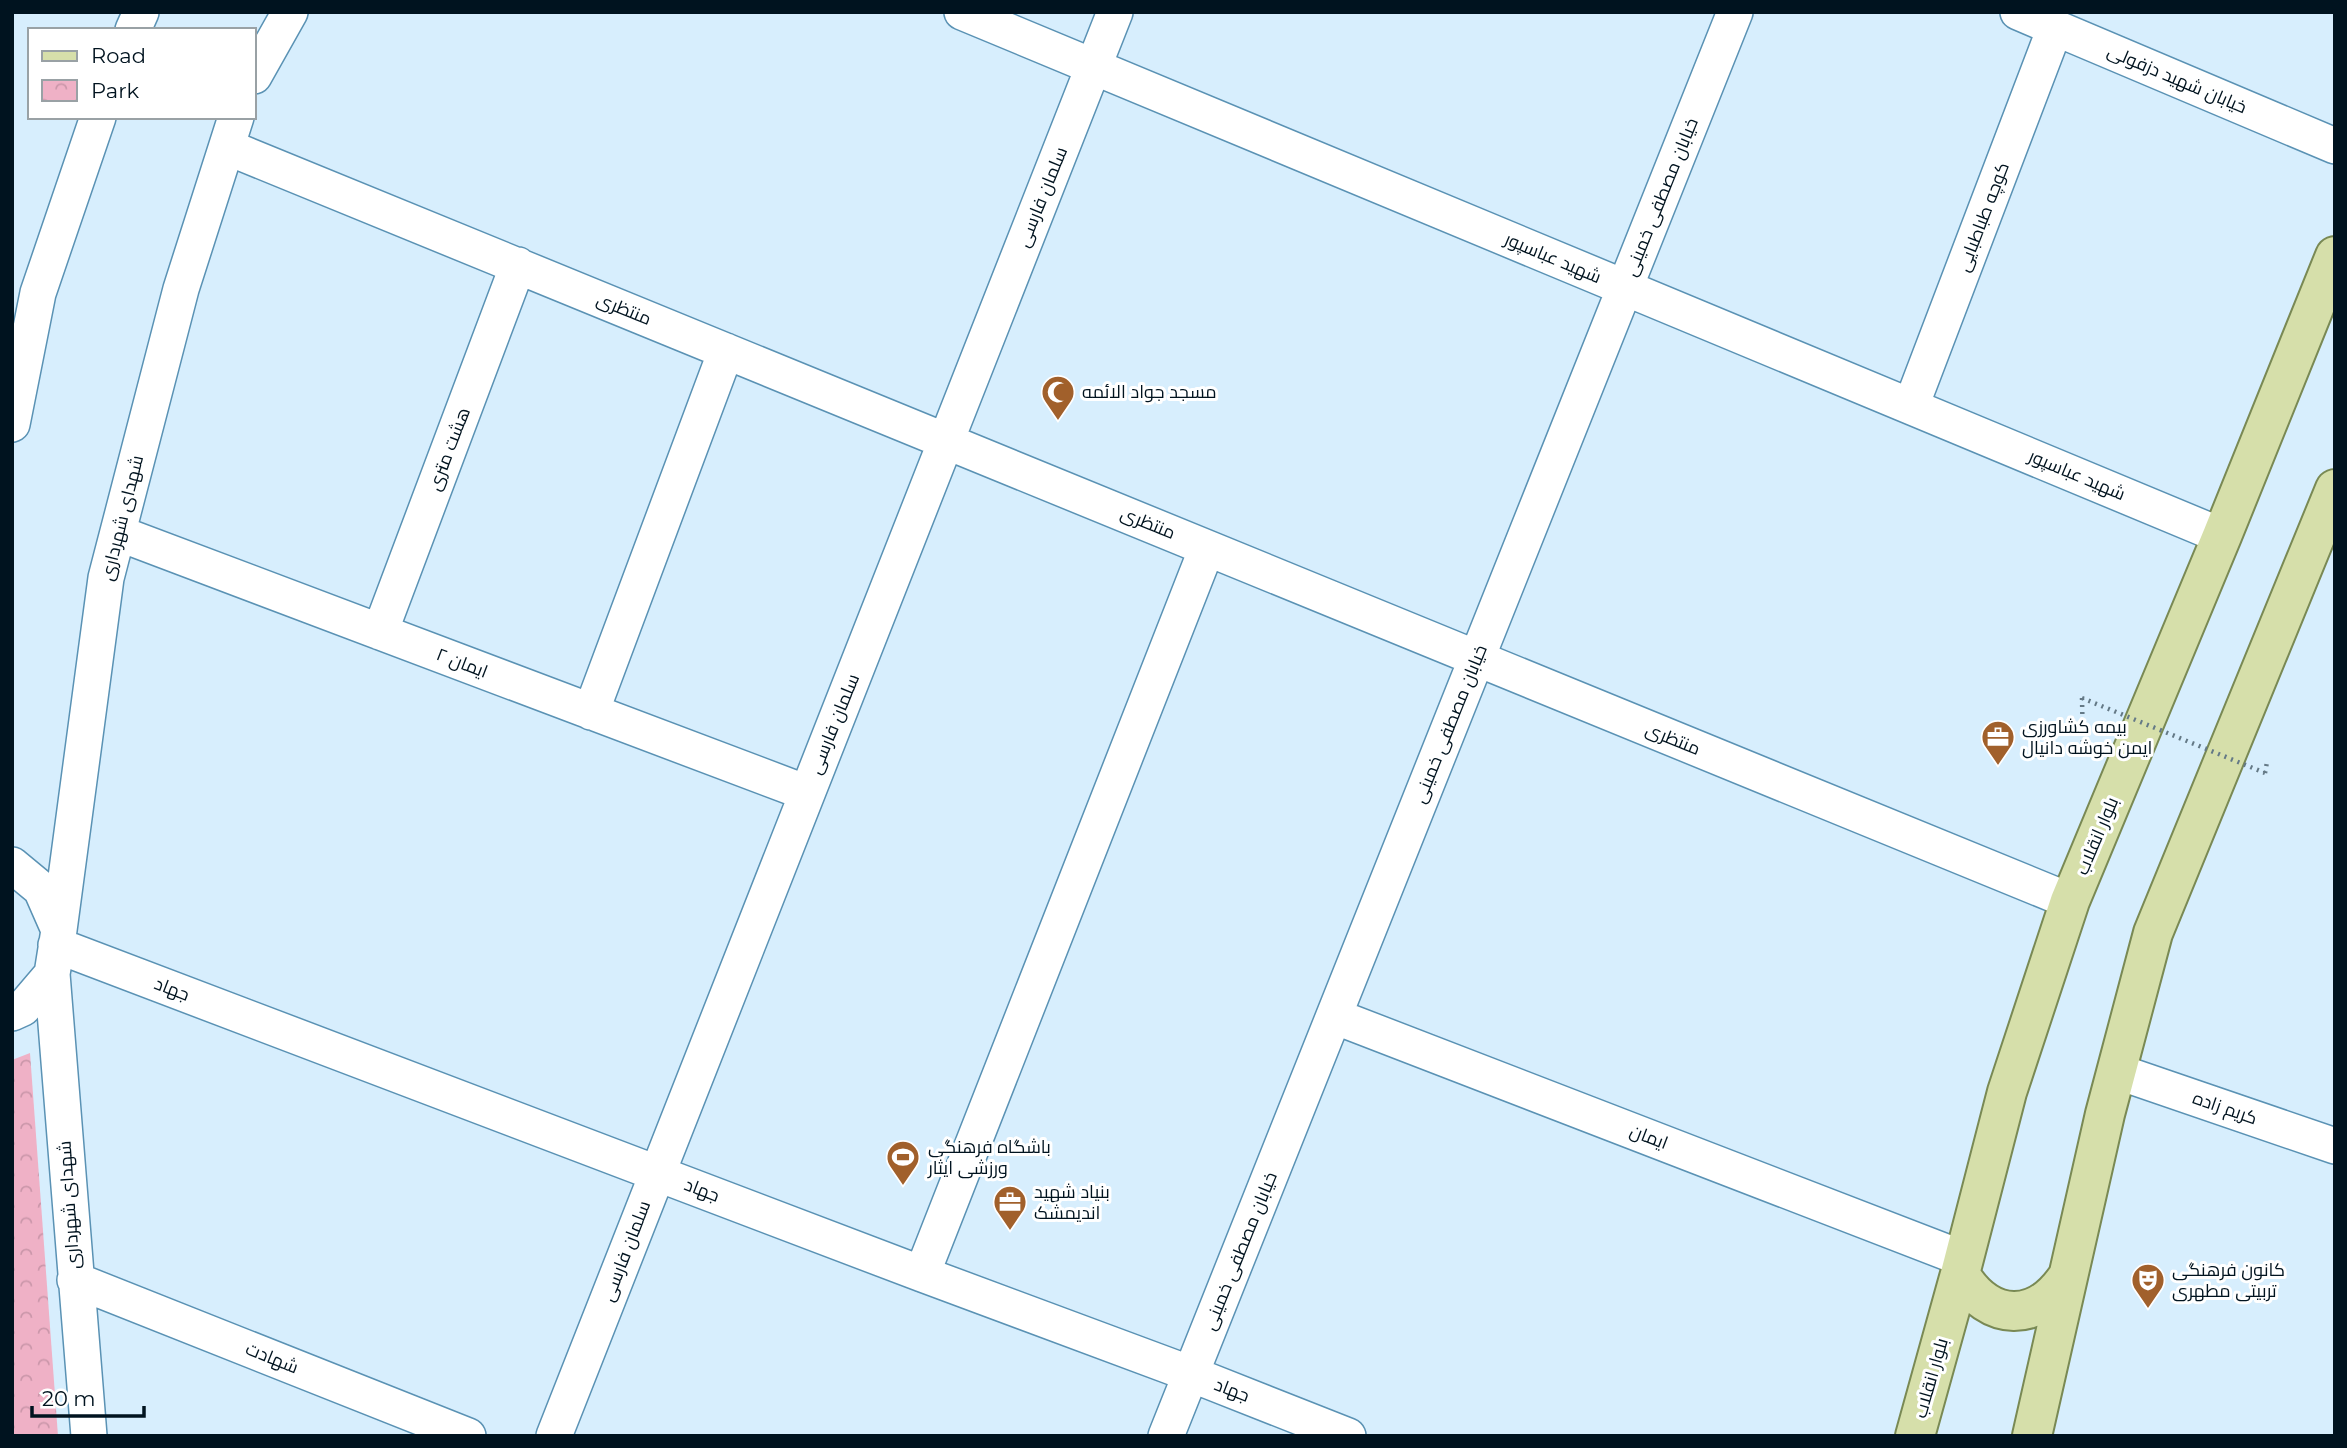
<svg xmlns="http://www.w3.org/2000/svg" width="2347" height="1448" viewBox="0 0 2347 1448" font-family="Montserrat,Cairo,sans-serif">
<style>
.park{fill:url(#park-crowns)}
.lines{fill:none;stroke-linecap:round;stroke-linejoin:round}
.street-casing{stroke:#5a92b4;stroke-width:38}
.primary-casing{stroke:#798954;stroke-width:42}
.path{stroke:#647986;stroke-width:4.5;stroke-dasharray:2 5;stroke-linecap:butt}
.street{stroke:#fff;stroke-width:35}
.primary{stroke:#d6dfaa;stroke-width:38}
.path-bridge{stroke:#647986;stroke-width:4.5;stroke-dasharray:2 5;stroke-linecap:butt}
.labels{text-anchor:middle;stroke-width:6;stroke-linejoin:round;paint-order:stroke}
.street-label{font-size:18px;fill:#00131f;stroke:#fff}
.poi-label{font-size:18px;fill:#00131f;stroke:#fff;text-anchor:start}
</style>
<defs>
<pattern id="park-crowns" width="20" height="18" patternUnits="userSpaceOnUse" patternTransform="scale(1.75)"><rect width="20" height="18" fill="#efb1c6"/><path d="M2 6a3 3 0 1 1 6 0M12 15a3 3 0 1 1 6 0" fill="none" stroke="#cb97aa"/></pattern>
</defs>
<rect width="100%" height="100%" fill="#d7eefd"/>
<path class="park" d="M 30,1053 L 58,1436 L 12,1436 L 12,1060 Z"/>
<g class="lines">
<defs>
<path id="street" d="M 962,12 L 2222,536
M 2018,12 L 2335,146
M 133,30 L 141,12
M 254,76 L 290,12
M 227,147 L 2070,901
M 1911,406 L 2055,28
M 12,424 L 38,293 L 98,117
M 118,533 L 807,793
M 380,632 L 518,265
M 591,712 L 726,351
M 12,865 L 41,889 L 59,930 L 52,974 L 23,1008 L 12,1013
M 59,930 L 106,578 L 181,289 L 236,117
M 56,945 L 922,1274 L 1191,1374 L 1348,1436
M 52,974 L 89,1436
M 1334,1016 L 1964,1259
M 2116,1071 L 2335,1146
M 922,1274 L 1207,548
M 75,1280 L 468,1436
M 554,1436 L 1115,12
M 1166,1436 L 1735,12"/>
<path id="primary" d="M 1960,1274 C 1990,1323 2037,1323 2068,1276
M 1915,1436 L 1960,1274 L 2007,1092 L 2070,901 L 2222,536 L 2335,256
M 2032,1436 L 2105,1114 L 2153,933 L 2335,489"/>
</defs>
<use href="#street" class="street-casing"/>
<use href="#primary" class="primary-casing"/>
<path class="path" d="M 2082,698 L 2083,748 L 2094,752
M 2265,773 L 2267,762"/>
<use href="#street" class="street"/>
<use href="#primary" class="primary"/>
<path class="path-bridge" d="M 2082,698 L 2265,773"/>
</g>
<defs>
<symbol id="mosque-pin" viewBox="-11 -11 22 30"><path d="M0 17L-7.5 6A9.5 9.5 0 1 1 7.5 6Z" fill="#a1602b" stroke="#fff"/><path d="M3.5-4.9A6 6 0 1 0 3.5 4.9A5 5 0 1 1 3.5-4.9Z" fill="#fff"/></symbol>
<symbol id="office-pin" viewBox="-11 -11 22 30"><path d="M0 17L-7.5 6A9.5 9.5 0 1 1 7.5 6Z" fill="#a1602b" stroke="#fff"/><path d="M-6-3h4V-5.5h4V-3h4V5H-6ZM-1-4.5V-3h2v-1.5ZM-6 0V1H6V0Z" fill="#fff"/></symbol>
<symbol id="stadium-pin" viewBox="-11 -11 22 30"><path d="M0 17L-7.5 6A9.5 9.5 0 1 1 7.5 6Z" fill="#a1602b" stroke="#fff"/><path d="M0-5a6.5 5 0 1 0 0 10a6.5 5 0 1 0 0-10ZM-3.5-1.8h7v3.6h-7Z" fill="#fff"/></symbol>
<symbol id="theatre-pin" viewBox="-11 -11 22 30"><path d="M0 17L-7.5 6A9.5 9.5 0 1 1 7.5 6Z" fill="#a1602b" stroke="#fff"/><path d="M-5-5.5Q0-4 5-5.5V0Q5 5 0 6Q-5 5-5 0ZM-3.3-2.5H-1v1.5H-3.3ZM1-2.5H3.3v1.5H1ZM-2.8 1Q0 5.5 2.8 1Z" fill="#fff"/></symbol>
</defs>
<g fill-rule="evenodd">
<use href="#mosque-pin" x="1039" y="373" width="38" height="52"/>
<use href="#office-pin" x="1979" y="718" width="38" height="52"/>
<use href="#stadium-pin" x="884" y="1138" width="38" height="52"/>
<use href="#office-pin" x="991" y="1183" width="38" height="52"/>
<use href="#theatre-pin" x="2129" y="1261" width="38" height="52"/>
</g>
<g class="labels">
<g class="street-label">
<text transform="translate(2177 79) rotate(23)" y="6">خیابان شهید دزفولی</text>
<text transform="translate(1042 197) rotate(-68)" y="6">سلمان فارسی</text>
<text transform="translate(1661 197) rotate(-68)" y="6">خیابان مصطفی خمینی</text>
<text transform="translate(1983 217) rotate(-69)" y="6">کوچه طباطبایی</text>
<text transform="translate(1553 258) rotate(23)" y="6">شهید عباسپور</text>
<text transform="translate(624 309) rotate(22)" y="6">منتظری</text>
<text transform="translate(449 449) rotate(-69)" y="6">هشت متری</text>
<text transform="translate(2077 475) rotate(23)" y="6">شهید عباسپور</text>
<text transform="translate(122 518) rotate(-76)" y="6">شهدای شهرداری</text>
<text transform="translate(1148 523) rotate(22)" y="6">منتظری</text>
<text transform="translate(462 663) rotate(21)" y="6">ایمان ۲</text>
<text transform="translate(834 724) rotate(-68)" y="6">سلمان فارسی</text>
<text transform="translate(1450 724) rotate(-68)" y="6">خیابان مصطفی خمینی</text>
<text transform="translate(1673 739) rotate(22)" y="6">منتظری</text>
<text transform="translate(2097 836) rotate(-67)" y="6">بلوار انقلاب</text>
<text transform="translate(172 989) rotate(21)" y="6">جهاد</text>
<text transform="translate(2225 1108) rotate(19)" y="6">کریم زاده</text>
<text transform="translate(1649 1137) rotate(21)" y="6">ایمان</text>
<text transform="translate(702 1190) rotate(21)" y="6">جهاد</text>
<text transform="translate(69 1205) rotate(-94)" y="6">شهدای شهرداری</text>
<text transform="translate(626 1251) rotate(-69)" y="6">سلمان فارسی</text>
<text transform="translate(1240 1251) rotate(-68)" y="6">خیابان مصطفی خمینی</text>
<text transform="translate(272 1358) rotate(22)" y="6">شهادت</text>
<text transform="translate(1931 1378) rotate(-74)" y="6">بلوار انقلاب</text>
<text transform="translate(1232 1390) rotate(21)" y="6">جهاد</text>
</g>
<g class="poi-label">
<text x="1082" y="398">مسجد جواد الائمه</text>
<text x="2022" y="733">بیمه کشاورزی<tspan x="2022" dy="21">ایمن خوشه دانیال</tspan></text>
<text x="928" y="1153">باشگاه فرهنگی<tspan x="928" dy="21">ورزشی ایثار</tspan></text>
<text x="1034" y="1198">بنیاد شهید<tspan x="1034" dy="21">اندیمشک</tspan></text>
<text x="2172" y="1276">کانون فرهنگی<tspan x="2172" dy="21">تربیتی مطهری</tspan></text>
</g>
</g>
<rect width="2347" height="1448" fill="none" stroke="#00131f" stroke-width="28"/>
<rect x="28" y="28" width="228" height="91" fill="#ffffff" stroke="#99a1a5" stroke-width="2"/>
<rect x="42" y="51" width="35" height="10" fill="#d6dfaa" stroke="#99a1a5" stroke-width="2"/>
<text x="91" y="63" font-size="21" fill="#00131f">Road</text>
<rect x="42" y="80" width="35" height="21" fill="url(#park-crowns)" stroke="#99a1a5" stroke-width="2"/>
<text x="91" y="98" font-size="21" fill="#00131f">Park</text>
<path d="M32 1406v10h112v-10" fill="none" stroke="#00131f" stroke-width="3.5"/>
<text x="42" y="1406" font-size="21" fill="#00131f" stroke="#ffffff" stroke-width="5" paint-order="stroke">20 m</text>
</svg>
